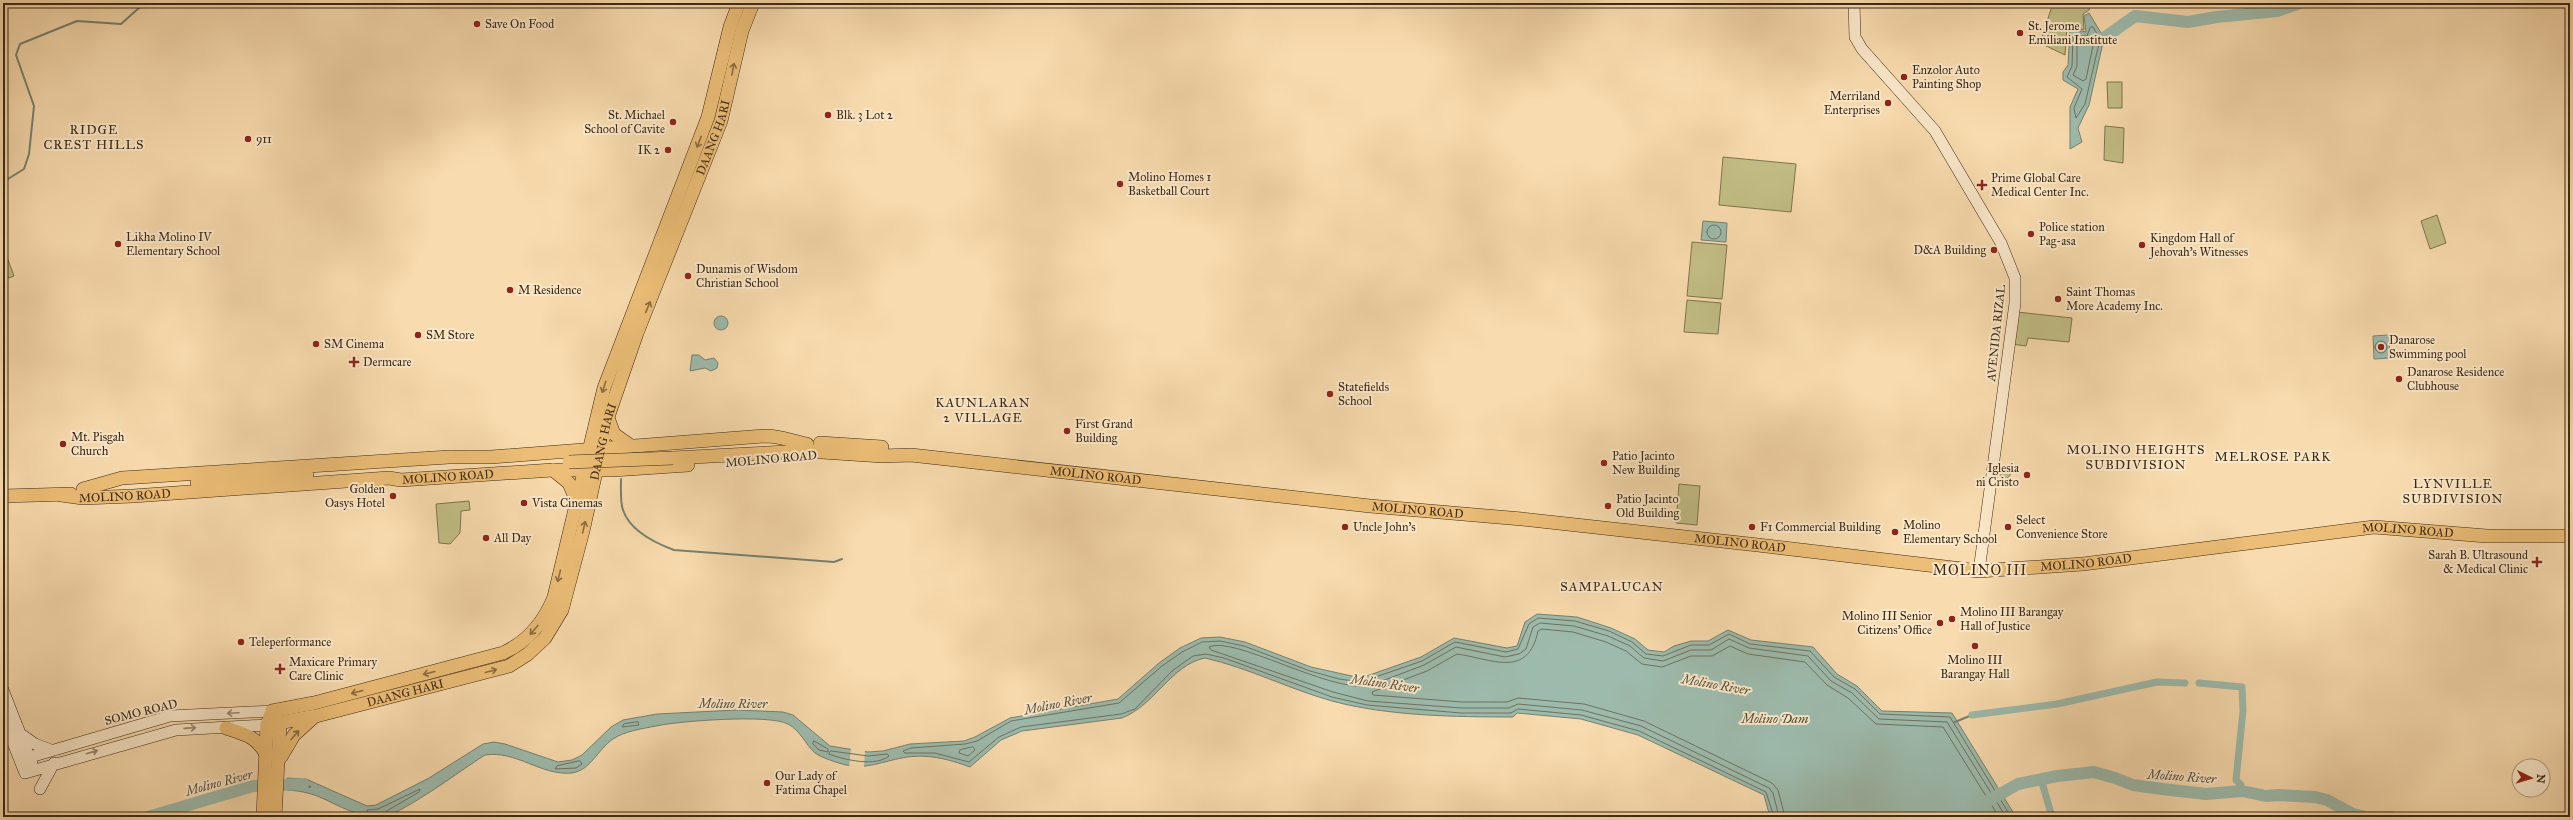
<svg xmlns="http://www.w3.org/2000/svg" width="2573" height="820" viewBox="0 0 2573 820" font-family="'IM FELL Great Primer',serif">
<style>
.green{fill:#c2be86;stroke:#80744d}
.water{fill:#9dbbad;stroke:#778170}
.pier{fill:#f8dbae}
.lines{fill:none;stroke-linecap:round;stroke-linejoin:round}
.shore{stroke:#6e7260;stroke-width:1}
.stream{stroke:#778170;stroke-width:2}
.canal{stroke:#9dbbad;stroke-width:7}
.river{stroke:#9dbbad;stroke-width:12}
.secondary-casing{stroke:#3e2914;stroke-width:12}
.primary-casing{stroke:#3e2914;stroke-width:14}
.secondary{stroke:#fae8ca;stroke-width:11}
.primary{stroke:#ecbe77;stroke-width:13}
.primary-bridge-casing{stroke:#3e2914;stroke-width:14;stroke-linecap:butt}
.primary-bridge{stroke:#ecbe77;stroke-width:13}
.oneway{stroke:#8c6c41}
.oneway2{stroke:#9c886f}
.poi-dot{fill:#8f2418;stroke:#fae8ca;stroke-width:1.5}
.labels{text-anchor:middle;stroke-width:4;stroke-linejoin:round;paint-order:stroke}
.poi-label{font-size:12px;fill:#3e2914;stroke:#fae8ca;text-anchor:start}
.street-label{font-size:12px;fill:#3e2914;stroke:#fae8ca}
.neighbourhood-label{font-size:13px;letter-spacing:1px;fill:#3e2914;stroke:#fae8ca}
.water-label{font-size:13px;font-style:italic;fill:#564e3a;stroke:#fae8ca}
.quarter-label{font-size:14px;letter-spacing:1px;fill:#3e2914;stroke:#fae8ca}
</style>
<rect width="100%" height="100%" fill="#f8dbae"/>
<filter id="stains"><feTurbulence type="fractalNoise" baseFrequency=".005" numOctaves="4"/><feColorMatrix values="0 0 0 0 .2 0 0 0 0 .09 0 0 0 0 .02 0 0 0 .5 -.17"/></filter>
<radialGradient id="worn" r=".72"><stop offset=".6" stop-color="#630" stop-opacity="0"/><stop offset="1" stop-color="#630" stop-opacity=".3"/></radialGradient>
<path class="green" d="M 2053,3 L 2092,3 L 2089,10 L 2083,14 L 2084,30 L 2067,27 L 2065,55 L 2040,43 Z
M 2107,82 L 2122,82 L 2122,108 L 2108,108 Z
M 2105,126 L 2124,128 L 2123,163 L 2104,160 Z
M 1723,157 L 1796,164 L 1791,212 L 1719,205 Z
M 2437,215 L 2446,243 L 2430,249 L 2421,221 Z
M 1692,242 L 1727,245 L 1722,299 L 1687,296 Z
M 3,246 L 14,276 L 3,280 Z
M 1687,300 L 1721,303 L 1718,334 L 1684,332 Z
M 2017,312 L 2072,318 L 2069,342 L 2028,338 L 2026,346 L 2012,344 Z
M1999.5 473a5.5 5.5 0 1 1 11 0a5.5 5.5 0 1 1-11 0Z
M 1679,484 L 1700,486 L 1697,525 L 1676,523 Z
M 469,501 L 470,510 L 461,511 L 460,533 L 450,544 L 439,543 L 436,504 Z"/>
<path class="water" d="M 2089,13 L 2104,38 L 2089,105 L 2078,128 L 2082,142 L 2070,149 L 2070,107 L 2078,89 L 2063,80 L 2063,72 L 2068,65 L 2070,29 L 2086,32 L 2084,16 Z
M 1703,221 L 1727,223 L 1726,242 L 1701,240 Z
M714 323a7 7 0 1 1 14 0a7 7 0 1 1-14 0Z
M 2389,335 L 2390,358 L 2374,359 L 2373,336 Z
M 692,355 L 699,355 L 705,360 L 714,358 L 718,363 L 717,368 L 711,371 L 705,368 L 690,371 Z
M 1537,614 L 1577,617 L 1611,628 L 1635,639 L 1648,650 L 1664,652 L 1674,646 L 1691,641 L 1708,641 L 1728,630 L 1751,640 L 1813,647 L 1837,674 L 1857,686 L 1882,711 L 1952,713 L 2016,817 L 1770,817 L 1764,795 L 1638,735 L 1581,719 L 1517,713 L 1513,717 C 1456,717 1387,716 1332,701 C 1289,689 1249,668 1205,658 C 1171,665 1155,705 1122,718 L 1022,731 L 1001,740 L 970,767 C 948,759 926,753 902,758 C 884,761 865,770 846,765 C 838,763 822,758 815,753 C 805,744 801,731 788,724 C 769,714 679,721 656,726 C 641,729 625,731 613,739 C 598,749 591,770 572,773 C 541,776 516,750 485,755 C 461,770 407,811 383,817 C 374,819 364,816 356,813 C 327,803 320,792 287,790 L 287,778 L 306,779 L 367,806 L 376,805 L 429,778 L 483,744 L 494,742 L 505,744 L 558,762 L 572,760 L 582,755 L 611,727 L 623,720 L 657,714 L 737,710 L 783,712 L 793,715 L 830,746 L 868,752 L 883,751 L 910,744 L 964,741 L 975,737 L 1010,718 L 1118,699 L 1159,663 L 1180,648 L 1201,638 L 1220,637 L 1245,642 L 1311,667 L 1361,678 L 1421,657 L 1454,638 L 1507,648 L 1517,646 L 1525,622 Z"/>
<path class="pier" d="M 851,748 L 865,750 L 864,767 L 849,768 Z"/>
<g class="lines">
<path class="shore" d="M 2093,27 L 2100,39 L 2085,104 L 2076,118 L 2074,108 L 2082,89 L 2067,77 L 2072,66 L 2073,36 L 2087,36 L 2090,28 Z
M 2092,39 L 2094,41 L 2086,79 L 2083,81 L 2073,75 L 2077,66 L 2077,42 Z
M1707 232a7 7 0 1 1 14 0a7 7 0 1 1-14 0Z
M2375 347a6 6 0 1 1 12 0a6 6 0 1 1-12 0Z
M 638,722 L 639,725 L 622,727 L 624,724 Z
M 814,741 L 828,749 L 828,752 L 819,750 L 813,744 Z
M 973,747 L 975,750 L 968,756 L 959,753 L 960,750 Z
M 831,751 L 868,756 L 887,754 L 889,756 C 876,767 844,760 829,754 Z
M 580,761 L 582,764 L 576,768 L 555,769 L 557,766 Z
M 293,782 L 305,783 L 311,787 L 293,787 Z
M 367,817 L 367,810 L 378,809 L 420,789 L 419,792 L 385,812 L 383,817
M 1774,817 L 1766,792 L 1639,731 L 1581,715 L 1518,709 L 1511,713 L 1461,713 L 1367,705 L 1332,697 L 1224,658 L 1206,654 L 1193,656 L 1172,671 L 1135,709 L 1121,714 L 1021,727 L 999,737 L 969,762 L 935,753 L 905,753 L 903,751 L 911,748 L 965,744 L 977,741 L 1011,721 L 1119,703 L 1162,666 L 1182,652 L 1202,642 L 1220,641 L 1244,646 L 1310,671 L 1339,679 L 1361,682 L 1422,661 L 1455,642 L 1506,652 L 1518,649 L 1529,624 L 1538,618 L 1575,621 L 1609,631 L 1632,642 L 1646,654 L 1663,656 L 1691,645 L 1709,645 L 1729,634 L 1750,644 L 1810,651 L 1834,677 L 1855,689 L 1880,714 L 1950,717 L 2011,817
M 1779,817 L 1773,793 L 1769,788 L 1641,726 L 1582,710 L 1518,704 L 1509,708 L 1462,708 L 1368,701 L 1333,692 L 1211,650 L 1209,647 C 1233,635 1328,692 1369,686 L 1424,665 L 1456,647 L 1505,657 L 1519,654 L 1526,649 L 1533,627 L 1540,623 L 1574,626 L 1608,636 L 1630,646 L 1644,658 L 1663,661 L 1691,650 L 1711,650 L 1729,639 L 1749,648 L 1808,656 L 1831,681 L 1852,693 L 1879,719 L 1947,722 L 2006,817
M 1785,817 L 1778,790 L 1772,783 L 1644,721 L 1584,704 L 1518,698 L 1507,702 L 1462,702 L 1373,695 L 1372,692 L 1427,671 L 1457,654 C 1492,659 1528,679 1538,631 L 1542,629 L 1573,632 L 1606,642 L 1626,651 L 1642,664 L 1662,667 L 1691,656 L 1712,656 L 1730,646 L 1748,654 L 1805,662 L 1827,685 L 1848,698 L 1876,724 L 1943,727 L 1999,817"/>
<path class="stream" d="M 3,182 L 24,169 L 29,154 L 34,106 L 16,55 L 20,44 L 77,21 L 121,24 L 140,7 L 173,3
M 621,479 C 621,488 620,502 623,510 C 630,531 655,543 674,550 L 834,562 L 842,559
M 1955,722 L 1972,715"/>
<path class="canal" d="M 2199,683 L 2242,687 L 2243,711 L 2236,780 L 2241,785 L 2242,791
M 1972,715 L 2057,704 L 2157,682 L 2185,683
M 2041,779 L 2052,817"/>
<path class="river" d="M 2104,38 L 2135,16 L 2188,22 L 2217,17 L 2277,11 L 2300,3
M 1988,801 L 2018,784 L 2057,776 L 2094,772 L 2115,778 L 2133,785 L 2162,789 L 2206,794 L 2242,791 L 2266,796 L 2278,795 L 2315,797 L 2327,800 L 2353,814 L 2366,817
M 3,816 L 4,817
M 148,817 L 253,786 L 303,784
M 2370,817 L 2391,817"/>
<defs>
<path id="secondary" d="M 1854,3 L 1855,37 L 1862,49 L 1935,131 L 2001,243 L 2015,278 L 2015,303 L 1979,571
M 3,690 L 32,764
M 3,718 L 25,773 L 176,730 L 267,725
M 22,735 L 35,744 L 51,750
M 20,760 L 170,716 L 272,711
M 40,789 L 54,763"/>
<g id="primary">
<path d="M 608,418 L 614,434 L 631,446"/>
<path d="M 820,443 L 882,447"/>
<path id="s1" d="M 673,458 L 807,451 L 882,456 L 911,455 L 1370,506 L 1522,519 L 1758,545 L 1979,571 L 2083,564 L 2374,527 L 2487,536 L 2570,536"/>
<path d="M 553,470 L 569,483 L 577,502"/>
<path d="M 197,482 L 307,475"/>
<path d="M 83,489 L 122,478 L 449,457 L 491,457 L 765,436 C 780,436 792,441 807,444"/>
<path id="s2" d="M 61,495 L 83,498 L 133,496 L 389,478 L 401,480 L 553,470 L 613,470 L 688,465"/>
<path d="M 3,496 L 71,494"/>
<path d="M 272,711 L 314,703 L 503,653 C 527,642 544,622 554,597 L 604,388 L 708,117 L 730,27 L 739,3"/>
<path id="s3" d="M 267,725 L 316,716 L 509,666 L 528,654 L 545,638 L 562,610 L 583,531 L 608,417 L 637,333 L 721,121 L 742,31 L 753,3"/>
<path d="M 226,728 C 244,734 258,737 266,755"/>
<path d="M 281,757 L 294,735 L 314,717"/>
<path d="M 263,817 L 267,725 L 270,716"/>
<path d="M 275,817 L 280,724 L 276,717"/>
</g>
</defs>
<use href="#secondary" class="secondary-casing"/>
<use href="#primary" class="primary-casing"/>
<use href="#secondary" class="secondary"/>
<use href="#primary" class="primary"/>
<defs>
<path id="primary-bridge" d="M 569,462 L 673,458"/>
</defs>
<use href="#primary-bridge" class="primary-bridge-casing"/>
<use href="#primary-bridge" class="primary-bridge"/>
</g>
<defs><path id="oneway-shaft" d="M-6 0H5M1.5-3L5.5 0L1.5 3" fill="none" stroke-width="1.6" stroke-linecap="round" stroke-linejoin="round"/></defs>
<g class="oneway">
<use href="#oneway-shaft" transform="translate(733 69) rotate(-79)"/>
<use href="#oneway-shaft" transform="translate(699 142) rotate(111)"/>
<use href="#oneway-shaft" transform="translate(648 307) rotate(-68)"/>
<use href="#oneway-shaft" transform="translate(604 387) rotate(108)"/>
<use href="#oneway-shaft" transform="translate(584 527) rotate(-77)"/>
<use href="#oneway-shaft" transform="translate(559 576) rotate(104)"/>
<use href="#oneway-shaft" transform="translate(534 630) rotate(131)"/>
<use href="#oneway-shaft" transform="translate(491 671) rotate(-15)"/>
<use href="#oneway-shaft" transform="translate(429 673) rotate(166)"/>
<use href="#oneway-shaft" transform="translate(357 692) rotate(165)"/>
<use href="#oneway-shaft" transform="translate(295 735) rotate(-49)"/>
</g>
<g class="oneway2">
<use href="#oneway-shaft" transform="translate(233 713) rotate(177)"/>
<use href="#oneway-shaft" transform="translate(190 728) rotate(-4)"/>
<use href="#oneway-shaft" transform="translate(92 752) rotate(-16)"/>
</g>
<g class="poi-dot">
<circle cx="477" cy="24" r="4"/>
<circle cx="2020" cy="33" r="4"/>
<circle cx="1904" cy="77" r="4"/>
<circle cx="1888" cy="103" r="4"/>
<circle cx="828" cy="115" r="4"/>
<circle cx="673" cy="122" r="4"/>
<circle cx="248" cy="139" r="4"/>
<circle cx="668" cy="150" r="4"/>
<circle cx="1120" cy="184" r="4"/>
<path d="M1980 179h4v4h4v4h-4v4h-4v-4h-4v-4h4z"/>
<circle cx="2031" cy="234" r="4"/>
<circle cx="118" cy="244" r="4"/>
<circle cx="2142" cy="245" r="4"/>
<circle cx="1994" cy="250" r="4"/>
<circle cx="688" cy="276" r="4"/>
<circle cx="510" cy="290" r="4"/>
<circle cx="2058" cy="299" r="4"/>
<circle cx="418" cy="335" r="4"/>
<circle cx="316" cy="344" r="4"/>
<circle cx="2381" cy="347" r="4"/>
<path d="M352 356h4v4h4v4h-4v4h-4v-4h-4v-4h4z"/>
<circle cx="2399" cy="379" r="4"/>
<circle cx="1330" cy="394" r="4"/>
<circle cx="1067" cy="431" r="4"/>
<circle cx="63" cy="444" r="4"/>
<circle cx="1604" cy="463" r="4"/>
<circle cx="2027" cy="475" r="4"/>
<circle cx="393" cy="496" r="4"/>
<circle cx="524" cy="503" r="4"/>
<circle cx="1608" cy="506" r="4"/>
<circle cx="1345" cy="527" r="4"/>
<circle cx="1752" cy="527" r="4"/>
<circle cx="2008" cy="527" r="4"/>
<circle cx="1895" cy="532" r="4"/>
<circle cx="486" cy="538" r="4"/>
<path d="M2535 556h4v4h4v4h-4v4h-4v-4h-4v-4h4z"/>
<circle cx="1952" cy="619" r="4"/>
<circle cx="1940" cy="623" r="4"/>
<circle cx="241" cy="642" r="4"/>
<circle cx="1975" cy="646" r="4"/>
<path d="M278 663h4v4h4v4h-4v4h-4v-4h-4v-4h4z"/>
<circle cx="767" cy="783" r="4"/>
</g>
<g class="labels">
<g class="poi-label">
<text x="485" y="28">Save On Food</text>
<text x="2028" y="30">St. Jerome<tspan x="2028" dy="14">Emiliani Institute</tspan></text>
<text x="1912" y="74">Enzolor Auto<tspan x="1912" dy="14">Painting Shop</tspan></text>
<text x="1880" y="100" text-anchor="end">Merriland<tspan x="1880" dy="14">Enterprises</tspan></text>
<text x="665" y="119" text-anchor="end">St. Michael<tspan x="665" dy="14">School of Cavite</tspan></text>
<text x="836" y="119">Blk. 3 Lot 2</text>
<text x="256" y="143">911</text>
<text x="660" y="154" text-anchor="end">IK 2</text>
<text x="1128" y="181">Molino Homes 1<tspan x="1128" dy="14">Basketball Court</tspan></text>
<text x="1991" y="182">Prime Global Care<tspan x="1991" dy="14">Medical Center Inc.</tspan></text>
<text x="2039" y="231">Police station<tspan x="2039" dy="14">Pag-asa</tspan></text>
<text x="126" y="241">Likha Molino IV<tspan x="126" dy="14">Elementary School</tspan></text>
<text x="2150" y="242">Kingdom Hall of<tspan x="2150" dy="14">Jehovah's Witnesses</tspan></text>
<text x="1986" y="254" text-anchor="end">D&amp;A Building</text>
<text x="696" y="273">Dunamis of Wisdom<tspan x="696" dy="14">Christian School</tspan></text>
<text x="518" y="294">M Residence</text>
<text x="2066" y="296">Saint Thomas<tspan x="2066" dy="14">More Academy Inc.</tspan></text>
<text x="426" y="339">SM Store</text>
<text x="2389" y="344">Danarose<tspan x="2389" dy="14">Swimming pool</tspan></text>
<text x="324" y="348">SM Cinema</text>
<text x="363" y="366">Dermcare</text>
<text x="2407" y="376">Danarose Residence<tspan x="2407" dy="14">Clubhouse</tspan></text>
<text x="1338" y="391">Statefields<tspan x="1338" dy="14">School</tspan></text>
<text x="1075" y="428">First Grand<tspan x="1075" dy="14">Building</tspan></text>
<text x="71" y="441">Mt. Pisgah<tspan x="71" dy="14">Church</tspan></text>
<text x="1612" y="460">Patio Jacinto<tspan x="1612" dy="14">New Building</tspan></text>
<text x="2019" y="472" text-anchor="end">Iglesia<tspan x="2019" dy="14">ni Cristo</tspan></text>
<text x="385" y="493" text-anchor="end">Golden<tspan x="385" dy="14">Oasys Hotel</tspan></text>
<text x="1616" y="503">Patio Jacinto<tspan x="1616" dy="14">Old Building</tspan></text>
<text x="532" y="507">Vista Cinemas</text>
<text x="2016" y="524">Select<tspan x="2016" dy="14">Convenience Store</tspan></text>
<text x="1903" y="529">Molino<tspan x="1903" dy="14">Elementary School</tspan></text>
<text x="1353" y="531">Uncle John's</text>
<text x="1760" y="531">F1 Commercial Building</text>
<text x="494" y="542">All Day</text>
<text x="2528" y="559" text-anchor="end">Sarah B. Ultrasound<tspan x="2528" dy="14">&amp; Medical Clinic</tspan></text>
<text x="1960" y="616">Molino III Barangay<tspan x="1960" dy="14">Hall of Justice</tspan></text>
<text x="1932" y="620" text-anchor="end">Molino III Senior<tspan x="1932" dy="14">Citizens' Office</tspan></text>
<text x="249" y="646">Teleperformance</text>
<text x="1975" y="664" text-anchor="middle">Molino III<tspan x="1975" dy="14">Barangay Hall</tspan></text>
<text x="289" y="666">Maxicare Primary<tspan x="289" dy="14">Care Clinic</tspan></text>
<text x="775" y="780">Our Lady of<tspan x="775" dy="14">Fatima Chapel</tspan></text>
</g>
<g class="street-label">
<text dy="4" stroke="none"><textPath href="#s3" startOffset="825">DAANG HARI</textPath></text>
<text transform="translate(1996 333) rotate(-84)" y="4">AVENIDA RIZAL</text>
<text dy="4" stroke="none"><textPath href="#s3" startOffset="501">DAANG HARI</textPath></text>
<text transform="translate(771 459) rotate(-5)" y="4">MOLINO ROAD</text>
<text dy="4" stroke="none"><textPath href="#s1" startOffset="424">MOLINO ROAD</textPath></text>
<text dy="4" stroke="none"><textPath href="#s2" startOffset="388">MOLINO ROAD</textPath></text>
<text dy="4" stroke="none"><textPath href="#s2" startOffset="64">MOLINO ROAD</textPath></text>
<text dy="4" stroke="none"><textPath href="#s1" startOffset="748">MOLINO ROAD</textPath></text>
<text dy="4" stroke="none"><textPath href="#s1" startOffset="1744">MOLINO ROAD</textPath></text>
<text dy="4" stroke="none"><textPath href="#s1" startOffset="1072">MOLINO ROAD</textPath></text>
<text dy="4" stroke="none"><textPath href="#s1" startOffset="1420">MOLINO ROAD</textPath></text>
<text dy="4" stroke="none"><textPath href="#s3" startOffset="142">DAANG HARI</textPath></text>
<text transform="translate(141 712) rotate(-14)" y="4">SOMO ROAD</text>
</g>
<g class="neighbourhood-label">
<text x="94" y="134">RIDGE<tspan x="94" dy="15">CREST HILLS</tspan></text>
<text x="983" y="407">KAUNLARAN<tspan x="983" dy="15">2 VILLAGE</tspan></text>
<text x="2136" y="454">MOLINO HEIGHTS<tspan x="2136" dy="15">SUBDIVISION</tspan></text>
<text x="2273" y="461">MELROSE PARK</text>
<text x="2453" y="488">LYNVILLE<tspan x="2453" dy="15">SUBDIVISION</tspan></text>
<text x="1612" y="591">SAMPALUCAN</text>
</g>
<g class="water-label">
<text transform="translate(1385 683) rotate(8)" y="5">Molino River</text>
<text transform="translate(1716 684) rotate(10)" y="5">Molino River</text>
<text x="733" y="708">Molino River</text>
<text transform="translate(1058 703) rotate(-11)" y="5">Molino River</text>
<text x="1775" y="723">Molino Dam</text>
<text transform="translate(2182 776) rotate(4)" y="5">Molino River</text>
<text transform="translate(219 782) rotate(-15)" y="5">Molino River</text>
</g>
<g class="quarter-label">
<text x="1980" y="575">MOLINO III</text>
</g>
</g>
<rect width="2573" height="820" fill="none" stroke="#f8dbae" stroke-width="16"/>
<rect x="4" y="4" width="2565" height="812" fill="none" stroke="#3e2914" stroke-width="2"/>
<rect x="8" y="8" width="2557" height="804" fill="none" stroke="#3e2914"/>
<g transform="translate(2531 778) rotate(95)"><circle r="19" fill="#fae8ca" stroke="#af9c81"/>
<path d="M0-3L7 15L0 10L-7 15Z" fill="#8f2418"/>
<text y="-6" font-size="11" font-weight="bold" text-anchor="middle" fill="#3e2914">N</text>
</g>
<rect width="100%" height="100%" filter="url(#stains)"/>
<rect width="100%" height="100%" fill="url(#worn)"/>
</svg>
